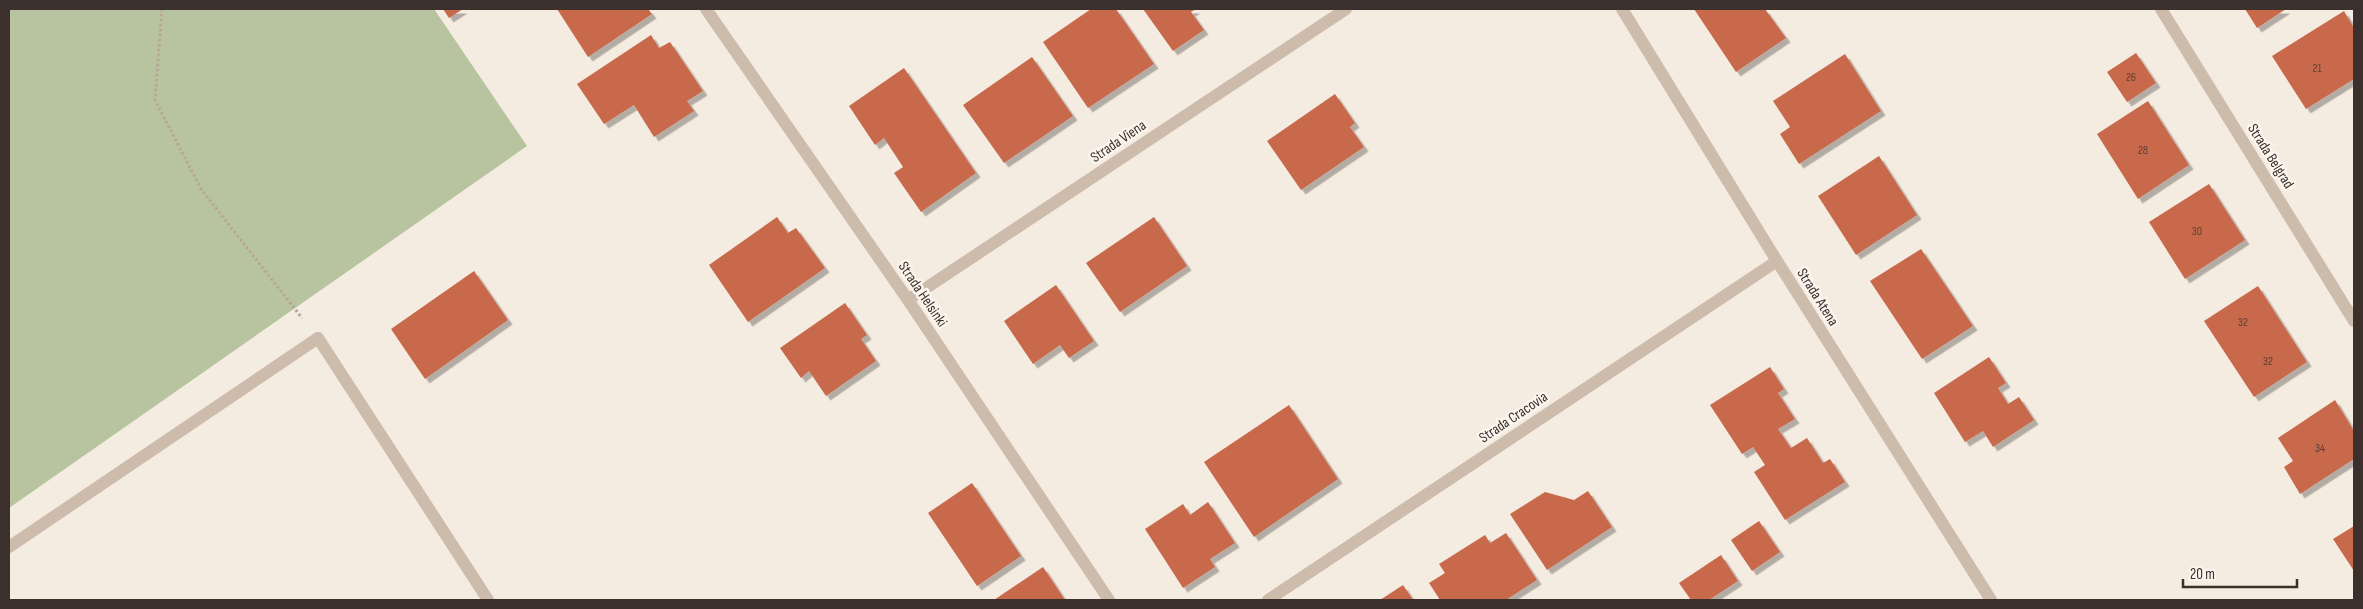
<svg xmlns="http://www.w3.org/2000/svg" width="2363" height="609" viewBox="0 0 2363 609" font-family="'Sofia Sans Condensed',sans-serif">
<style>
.green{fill:#b8c4a0}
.building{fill:#c8694b;filter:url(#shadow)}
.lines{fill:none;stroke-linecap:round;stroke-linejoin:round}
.path{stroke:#b9a596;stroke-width:3;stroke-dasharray:2.5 2.5;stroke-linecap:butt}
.service{stroke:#cdbbac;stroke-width:12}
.minor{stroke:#cdbbac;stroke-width:12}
.labels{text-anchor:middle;stroke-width:5;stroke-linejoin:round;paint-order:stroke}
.number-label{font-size:12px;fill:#5e3e33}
.street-label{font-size:15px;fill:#3b302b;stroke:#fbf5ee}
</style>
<defs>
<filter id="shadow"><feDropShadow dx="4.5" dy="4.5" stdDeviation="0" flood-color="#0004"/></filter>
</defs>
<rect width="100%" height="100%" fill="#f4ebe1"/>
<path class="green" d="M 9,9 L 434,9 L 527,146 L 9,508 Z"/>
<path class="building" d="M 443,9 L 463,9 L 449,18 Z
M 557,9 L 648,9 L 652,14 L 588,57 Z
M 1091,9 L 1116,9 L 1154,64 L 1088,108 L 1043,42 Z
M 1143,9 L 1196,9 L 1191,12 L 1204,30 L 1173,51 Z
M 1694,9 L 1765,9 L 1786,38 L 1736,72 Z
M 2245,9 L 2286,9 L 2257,28 Z
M 2344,11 L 2354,28 L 2354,79 L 2306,109 L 2272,56 Z
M 651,35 L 659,48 L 670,42 L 703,91 L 687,101 L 694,111 L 654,137 L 634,105 L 604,124 L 577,84 Z
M 2136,53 L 2156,83 L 2127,102 L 2107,72 Z
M 1845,54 L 1881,111 L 1799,164 L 1780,134 L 1790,127 L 1773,101 Z
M 1032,57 L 1073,116 L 1004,163 L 963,105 Z
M 904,68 L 976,173 L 921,212 L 894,173 L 903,167 L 884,138 L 875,145 L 849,106 Z
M 1335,94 L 1355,123 L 1350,127 L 1364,147 L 1301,190 L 1267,141 Z
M 2148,101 L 2189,165 L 2138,199 L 2097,134 Z
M 1879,156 L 1917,215 L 1856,255 L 1818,196 Z
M 2209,184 L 2245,240 L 2185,279 L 2149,222 Z
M 777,217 L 788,233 L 796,228 L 825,268 L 748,322 L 709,265 Z
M 1154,217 L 1187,266 L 1120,312 L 1086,263 Z
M 1921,249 L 1973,326 L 1922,359 L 1870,281 Z
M 474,271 L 508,320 L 425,379 L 391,329 Z
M 1056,285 L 1094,341 L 1069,358 L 1060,345 L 1033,364 L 1004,321 Z
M 2258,286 L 2307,362 L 2254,397 L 2204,321 Z
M 845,303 L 867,335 L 861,339 L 876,361 L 826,396 L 809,371 L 801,378 L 780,348 Z
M 1989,357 L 2006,383 L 1998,388 L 2008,404 L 2019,397 L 2034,420 L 1993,447 L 1983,431 L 1965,442 L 1934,393 Z
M 1770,367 L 1784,389 L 1778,393 L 1795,419 L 1778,429 L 1791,448 L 1807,438 L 1823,463 L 1830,459 L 1845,482 L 1785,520 L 1754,472 L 1765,465 L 1753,447 L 1742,454 L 1710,405 Z
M 2335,400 L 2354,431 L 2354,459 L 2300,494 L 2284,467 L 2293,461 L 2278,438 Z
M 1289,405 L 1338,479 L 1254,537 L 1204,462 Z
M 972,483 L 1021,556 L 977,586 L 928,513 Z
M 1588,491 L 1612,527 L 1547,570 L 1510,514 L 1545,492 L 1574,500 Z
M 1208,502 L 1235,543 L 1210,559 L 1215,567 L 1183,588 L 1145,529 L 1183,504 L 1190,515 Z
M 1759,521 L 1780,552 L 1752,571 L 1731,540 Z
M 2354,526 L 2354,571 L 2333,539 Z
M 1506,533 L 1537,580 L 1506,600 L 1440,600 L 1429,583 L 1445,573 L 1439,564 L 1485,535 L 1490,543 Z
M 1721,555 L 1738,581 L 1709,600 L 1691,600 L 1679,583 Z
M 1043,567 L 1065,600 L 994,600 Z
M 1403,585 L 1413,600 L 1380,600 Z"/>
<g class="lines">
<path class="path" d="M 162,9 L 155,100 L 201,189 L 302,318"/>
<path class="service" d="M 9,547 L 318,338"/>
<path class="minor" d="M 706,9 L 908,300 L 1109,600
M 1622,9 L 1777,261 L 1991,600
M 2161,9 L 2354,321
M 908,300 L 1346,9
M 318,338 L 488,600
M 1268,600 L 1777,261"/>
</g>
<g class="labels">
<g class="number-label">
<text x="2317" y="72">21</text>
<text x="2131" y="81">26</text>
<text x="2143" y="154">28</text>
<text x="2197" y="235">30</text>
<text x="2243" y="326">32</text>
<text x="2268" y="365">32</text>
<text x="2320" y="452">34</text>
</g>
<g class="street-label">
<text transform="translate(1118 141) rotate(-34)" y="5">Strada Viena</text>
<text transform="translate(2271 156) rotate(58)" y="5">Strada Belgrad</text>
<text transform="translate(923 294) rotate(56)" y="5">Strada Helsinki</text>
<text transform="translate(1818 297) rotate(58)" y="5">Strada Atena</text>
<text transform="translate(1513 417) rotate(-34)" y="5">Strada Cracovia</text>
</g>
</g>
<rect width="2363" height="609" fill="none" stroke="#3b302b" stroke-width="20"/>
<path d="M2183 579v8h114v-8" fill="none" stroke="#3b302b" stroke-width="2.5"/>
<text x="2190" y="579" font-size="15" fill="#3b302b" stroke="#fbf5ee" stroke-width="4" paint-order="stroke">20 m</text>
</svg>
